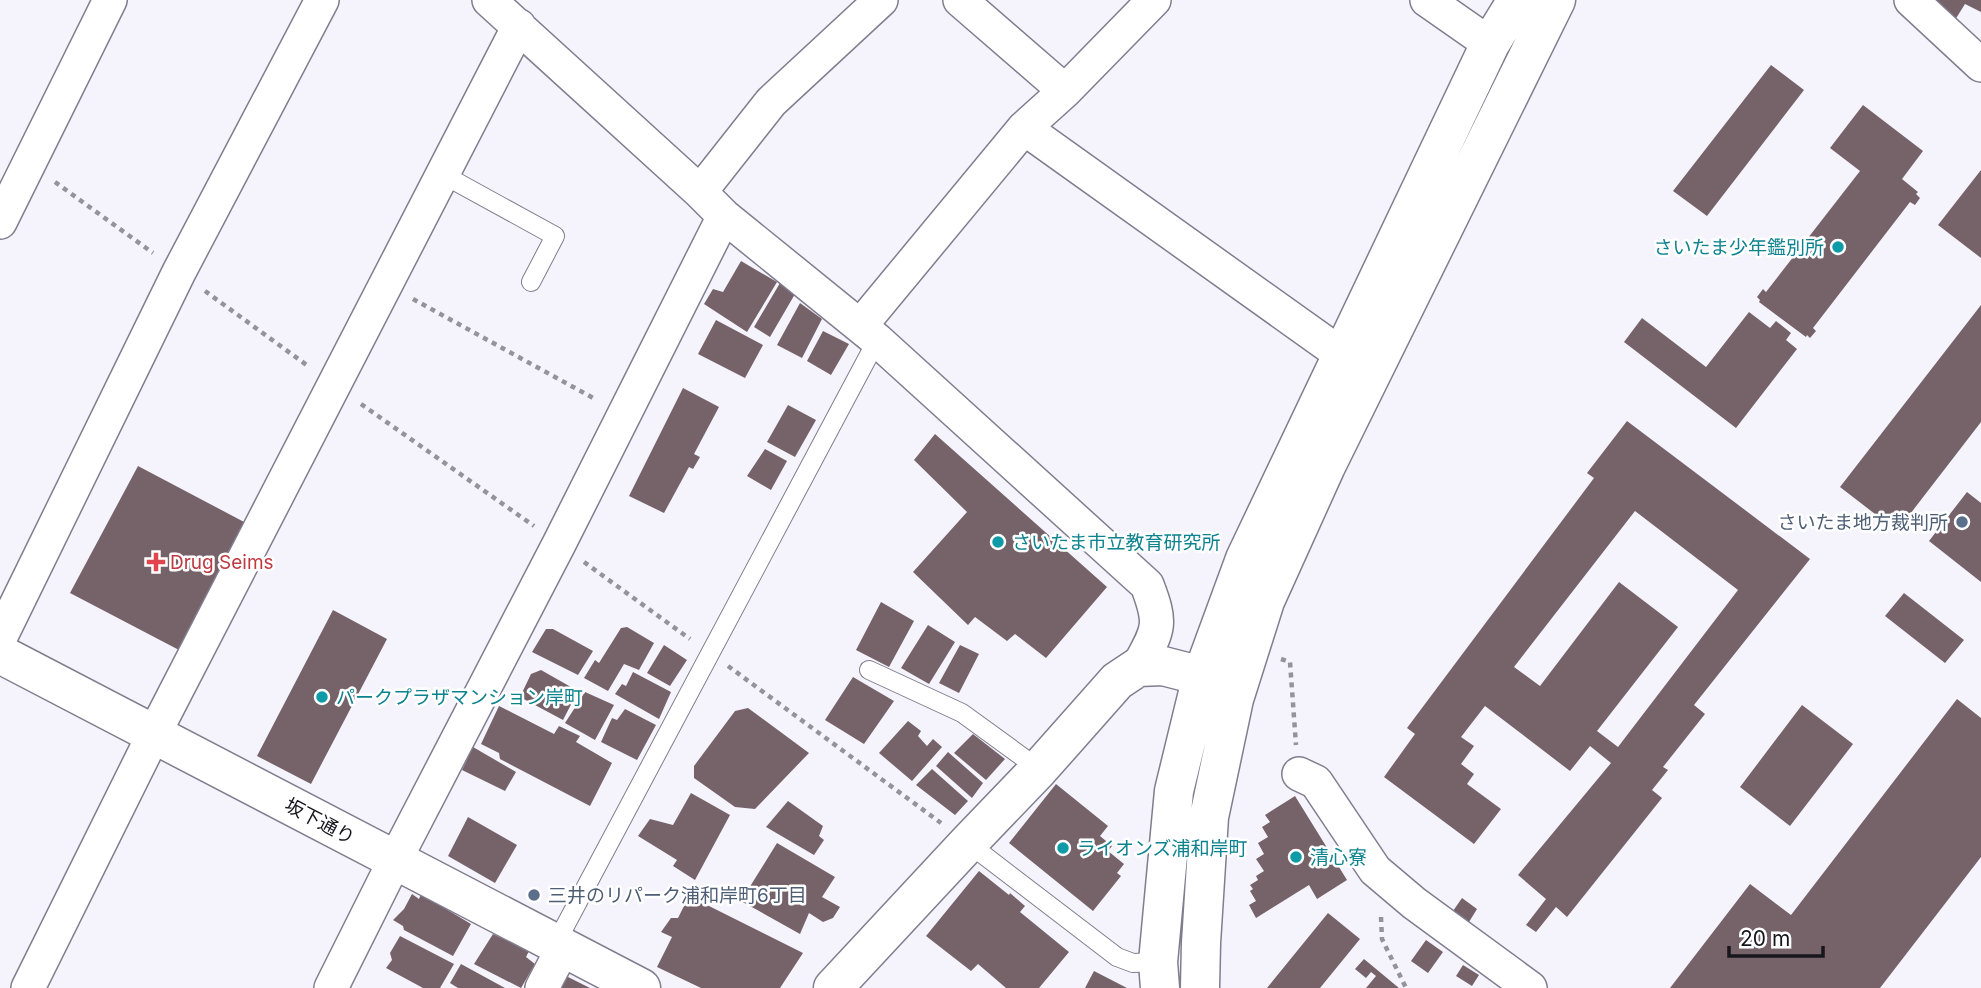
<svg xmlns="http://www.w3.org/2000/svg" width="1981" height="988" viewBox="0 0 1981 988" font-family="Inter,'Noto Sans JP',sans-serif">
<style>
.building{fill:#76636a;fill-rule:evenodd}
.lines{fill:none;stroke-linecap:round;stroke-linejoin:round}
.service-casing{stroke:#817d8f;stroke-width:20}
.minor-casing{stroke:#817d8f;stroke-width:36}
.tertiary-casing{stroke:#817d8f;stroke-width:41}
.path{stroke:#94939a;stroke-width:4.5;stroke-dasharray:5 5;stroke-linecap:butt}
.service{stroke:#fff;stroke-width:18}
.minor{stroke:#fff;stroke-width:33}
.tertiary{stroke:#fff;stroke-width:38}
.culture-dot{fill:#0f9aa8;stroke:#fff;stroke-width:2.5}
.service-dot{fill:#5c6f8a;stroke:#fff;stroke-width:2.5}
.health-dot{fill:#e0444e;stroke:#fff;stroke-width:2.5}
.labels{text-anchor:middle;stroke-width:5;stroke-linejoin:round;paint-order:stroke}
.culture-label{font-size:19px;fill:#0d838f;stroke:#fff;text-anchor:start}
.service-label{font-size:19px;fill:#4e5e75;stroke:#fff;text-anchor:end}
.health-label{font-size:19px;fill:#be3a42;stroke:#fff;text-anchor:start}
.street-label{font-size:19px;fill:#18161d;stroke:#fff}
</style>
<rect width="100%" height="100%" fill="#f5f4fc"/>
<path class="building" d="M 1933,0 L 1981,0 L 1981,12 L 1965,4 L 1955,20 Z
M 1771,65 L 1804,90 L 1707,216 L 1673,191 Z
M 1863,105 L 1923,151 L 1902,179 L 1918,192 L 1916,194 L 1920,198 L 1915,205 L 1910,202 L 1813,328 L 1816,331 L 1810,338 L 1807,335 L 1806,337 L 1759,302 L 1760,300 L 1757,297 L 1763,289 L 1766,292 L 1860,171 L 1830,148 Z
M 1981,170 L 1981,258 L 1938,225 Z
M 741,261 L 777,282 L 747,332 L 704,304 L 713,289 L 723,292 Z
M 780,283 L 795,294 L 770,337 L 754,327 Z
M 800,303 L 822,319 L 802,358 L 777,345 Z
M 1981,305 L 1981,422 L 1897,531 L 1840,487 Z
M 1749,312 L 1770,328 L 1776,321 L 1791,333 L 1786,340 L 1797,349 L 1736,428 L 1624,342 L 1642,318 L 1706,367 Z
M 716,320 L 763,345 L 745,378 L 698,354 Z
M 823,331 L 849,344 L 831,375 L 807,361 Z
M 683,388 L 719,407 L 694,454 L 700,457 L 693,469 L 689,467 L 664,513 L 629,496 Z
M 788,405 L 816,420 L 795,457 L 767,442 Z
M 1627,421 L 1810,559 L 1694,705 L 1705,714 L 1663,767 L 1668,770 L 1652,790 L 1662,798 L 1567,917 L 1556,907 L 1536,932 L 1526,925 L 1546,899 L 1518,875 L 1611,763 L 1590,746 L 1570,771 L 1485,706 L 1461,737 L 1474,746 L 1461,764 L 1474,774 L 1467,784 L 1501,809 L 1474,844 L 1384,777 L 1415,734 L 1407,728 L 1594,478 L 1587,473 ZM 1635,511 L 1738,590 L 1618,747 L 1597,731 L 1678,627 L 1619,582 L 1540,686 L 1514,667 Z
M 935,434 L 1107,587 L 1046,658 L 1015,634 L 1007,641 L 975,617 L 968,625 L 913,572 L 967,512 L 914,460 Z
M 765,449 L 787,461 L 771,490 L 747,476 Z
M 138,466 L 246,523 L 179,650 L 70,593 Z
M 1967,492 L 1981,503 L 1981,582 L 1929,541 Z
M 1904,593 L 1964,640 L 1945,663 L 1885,616 Z
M 881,602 L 914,621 L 889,667 L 856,650 Z
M 333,610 L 387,639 L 311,784 L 257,756 Z
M 928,625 L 955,642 L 929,684 L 901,668 Z
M 627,627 L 654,643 L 639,670 L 624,664 L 608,691 L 584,678 L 595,660 L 599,663 L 621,628 Z
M 546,629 L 553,629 L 593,651 L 578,675 L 532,652 Z
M 664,645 L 687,660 L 670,686 L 647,673 Z
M 960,645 L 979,654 L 959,693 L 939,683 Z
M 541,670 L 578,691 L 563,720 L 520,697 L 531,674 Z
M 633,672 L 671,692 L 659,719 L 615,694 L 622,684 L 626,686 Z
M 853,677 L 894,701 L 864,744 L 825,720 Z
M 585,692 L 614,705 L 595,740 L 565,723 Z
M 1957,699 L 1981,718 L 1981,857 L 1880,988 L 1670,988 L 1750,884 L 1791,915 Z
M 1802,705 L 1853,744 L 1790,826 L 1740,787 Z
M 499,706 L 554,734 L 559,726 L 580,736 L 576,742 L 612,763 L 590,806 L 500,759 L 499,753 L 481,744 Z
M 748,708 L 809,753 L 755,809 L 735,807 L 694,778 L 694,766 L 735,711 Z
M 625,709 L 656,725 L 637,760 L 601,742 L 612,718 L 617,720 Z
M 908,721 L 921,731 L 918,736 L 927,746 L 933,739 L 942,747 L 912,781 L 879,753 Z
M 973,734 L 1005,759 L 986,780 L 954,753 Z
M 473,747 L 516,772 L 505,791 L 462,770 Z
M 948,752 L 983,783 L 972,798 L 936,766 Z
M 932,769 L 968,801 L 955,815 L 916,785 Z
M 1056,784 L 1108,826 L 1100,836 L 1112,846 L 1108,851 L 1124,864 L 1117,873 L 1121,876 L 1093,911 L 1009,843 Z
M 691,793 L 730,815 L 695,880 L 673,866 L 677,860 L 638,836 L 650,819 L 673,825 Z
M 1295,796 L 1347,880 L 1317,899 L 1309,885 L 1256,918 L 1249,905 L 1256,901 L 1250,891 L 1253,889 L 1250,885 L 1258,880 L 1256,876 L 1264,871 L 1256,859 L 1264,854 L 1258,843 L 1268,837 L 1262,827 L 1270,822 L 1265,815 Z
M 788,801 L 823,826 L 819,836 L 824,840 L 814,855 L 766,827 Z
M 468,817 L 517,845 L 495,883 L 448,856 Z
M 777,843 L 835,877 L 822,897 L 840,907 L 833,918 L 823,922 L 809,913 L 800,934 L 741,901 Z
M 979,871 L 1009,895 L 1010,893 L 1025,906 L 1020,912 L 1069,952 L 1039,988 L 1006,988 L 978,964 L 971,971 L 926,936 Z
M 412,894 L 419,899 L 421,894 L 471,924 L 453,956 L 404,930 L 403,926 L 393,920 L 404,909 Z
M 689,896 L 803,953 L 780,988 L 701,988 L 657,967 L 672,937 L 661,932 L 671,918 L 678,918 Z
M 1462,898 L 1477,909 L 1469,922 L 1453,911 Z
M 1328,913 L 1360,939 L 1320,988 L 1267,988 Z
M 493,934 L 529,951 L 526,957 L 535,964 L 521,988 L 474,964 Z
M 400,936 L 454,964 L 440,988 L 423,988 L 386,968 L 392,960 L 390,953 Z
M 1426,940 L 1443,952 L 1428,973 L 1411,961 Z
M 1364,959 L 1399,988 L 1366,988 L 1376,976 L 1371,972 L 1366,978 L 1355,969 Z
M 461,964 L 505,988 L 458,988 L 450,983 Z
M 1463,965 L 1479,975 L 1472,986 L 1456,976 Z
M 1094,971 L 1127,988 L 1085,988 Z
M 564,975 L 590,988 L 557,988 Z"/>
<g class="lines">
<defs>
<path id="service" d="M 442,174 L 555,236 L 531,282
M 869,670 L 962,713 L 1039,769
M 968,843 L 1117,957 L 1133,963 L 1158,962
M 556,943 L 877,340"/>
<path id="minor" d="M 489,0 L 700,192 L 724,216 L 877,340 L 1147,585 C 1163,626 1158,630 1138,667
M 960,0 L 1065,91
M 1427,0 L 1490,44
M 1911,0 L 1981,65
M 1024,128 L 1342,355
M 700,192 L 771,102 L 881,0
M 0,222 L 110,0
M 861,325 L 1024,128 L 1065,91 L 1154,0
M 0,638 L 179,272 L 322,0
M 1299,774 L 1316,782 L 1375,870 L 1414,903 L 1530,988
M 28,988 L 154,734 L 519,26
M 331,988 L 395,860 L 559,544 L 724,216
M 542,988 L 563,948"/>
<path id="tertiary" d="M 0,654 L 641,988
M 833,988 L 968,843 L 1039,769 L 1117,681 L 1138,667 L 1163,666 L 1202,676
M 1160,988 L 1158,962 L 1174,791 L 1202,676 L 1245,559 L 1490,44 L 1517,0
M 1200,988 L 1201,943 L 1209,817 L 1234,699 L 1265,601 L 1326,466 L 1556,0"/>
</defs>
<use href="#service" class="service-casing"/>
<use href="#minor" class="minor-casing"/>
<use href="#tertiary" class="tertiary-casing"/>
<path class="path" d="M 55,182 L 153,253
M 205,291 L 308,366
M 413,299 L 595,399
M 361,404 L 534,526
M 584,562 L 690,639
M 1281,659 L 1290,662 L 1296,745
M 728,666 L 941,823
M 1381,917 L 1382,939 L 1406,988"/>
<use href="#service" class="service"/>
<use href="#minor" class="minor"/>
<use href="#tertiary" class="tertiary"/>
</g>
<g class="culture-dot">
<circle cx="1838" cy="247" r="7"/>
<circle cx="998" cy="542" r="7"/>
<circle cx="322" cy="697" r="7"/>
<circle cx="1063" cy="848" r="7"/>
<circle cx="1296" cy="857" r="7"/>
</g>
<g class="service-dot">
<circle cx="1962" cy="522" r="7"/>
<circle cx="534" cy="895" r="7"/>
</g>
<path class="health-dot" d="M152.5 551.5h7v7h7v7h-7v7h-7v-7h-7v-7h7z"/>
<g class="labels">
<g class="culture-label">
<text x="1824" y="254" text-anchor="end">さいたま少年鑑別所</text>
<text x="1012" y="549">さいたま市立教育研究所</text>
<text x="336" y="704">パークプラザマンション岸町</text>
<text x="1077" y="855">ライオンズ浦和岸町</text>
<text x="1310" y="864">清心寮</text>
</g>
<g class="service-label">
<text x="1948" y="529">さいたま地方裁判所</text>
<text x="548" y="902" text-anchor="start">三井のリパーク浦和岸町6丁目</text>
</g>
<g class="health-label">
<text x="170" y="569">Drug Seims</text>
</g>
<g class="street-label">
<text transform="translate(320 821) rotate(28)" y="7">坂下通り</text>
</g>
</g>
<path d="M1729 946v10h94v-10" fill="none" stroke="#18161d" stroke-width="3.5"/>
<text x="1740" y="946" font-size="21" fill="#18161d" stroke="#ffffff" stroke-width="5" paint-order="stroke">20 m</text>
</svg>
